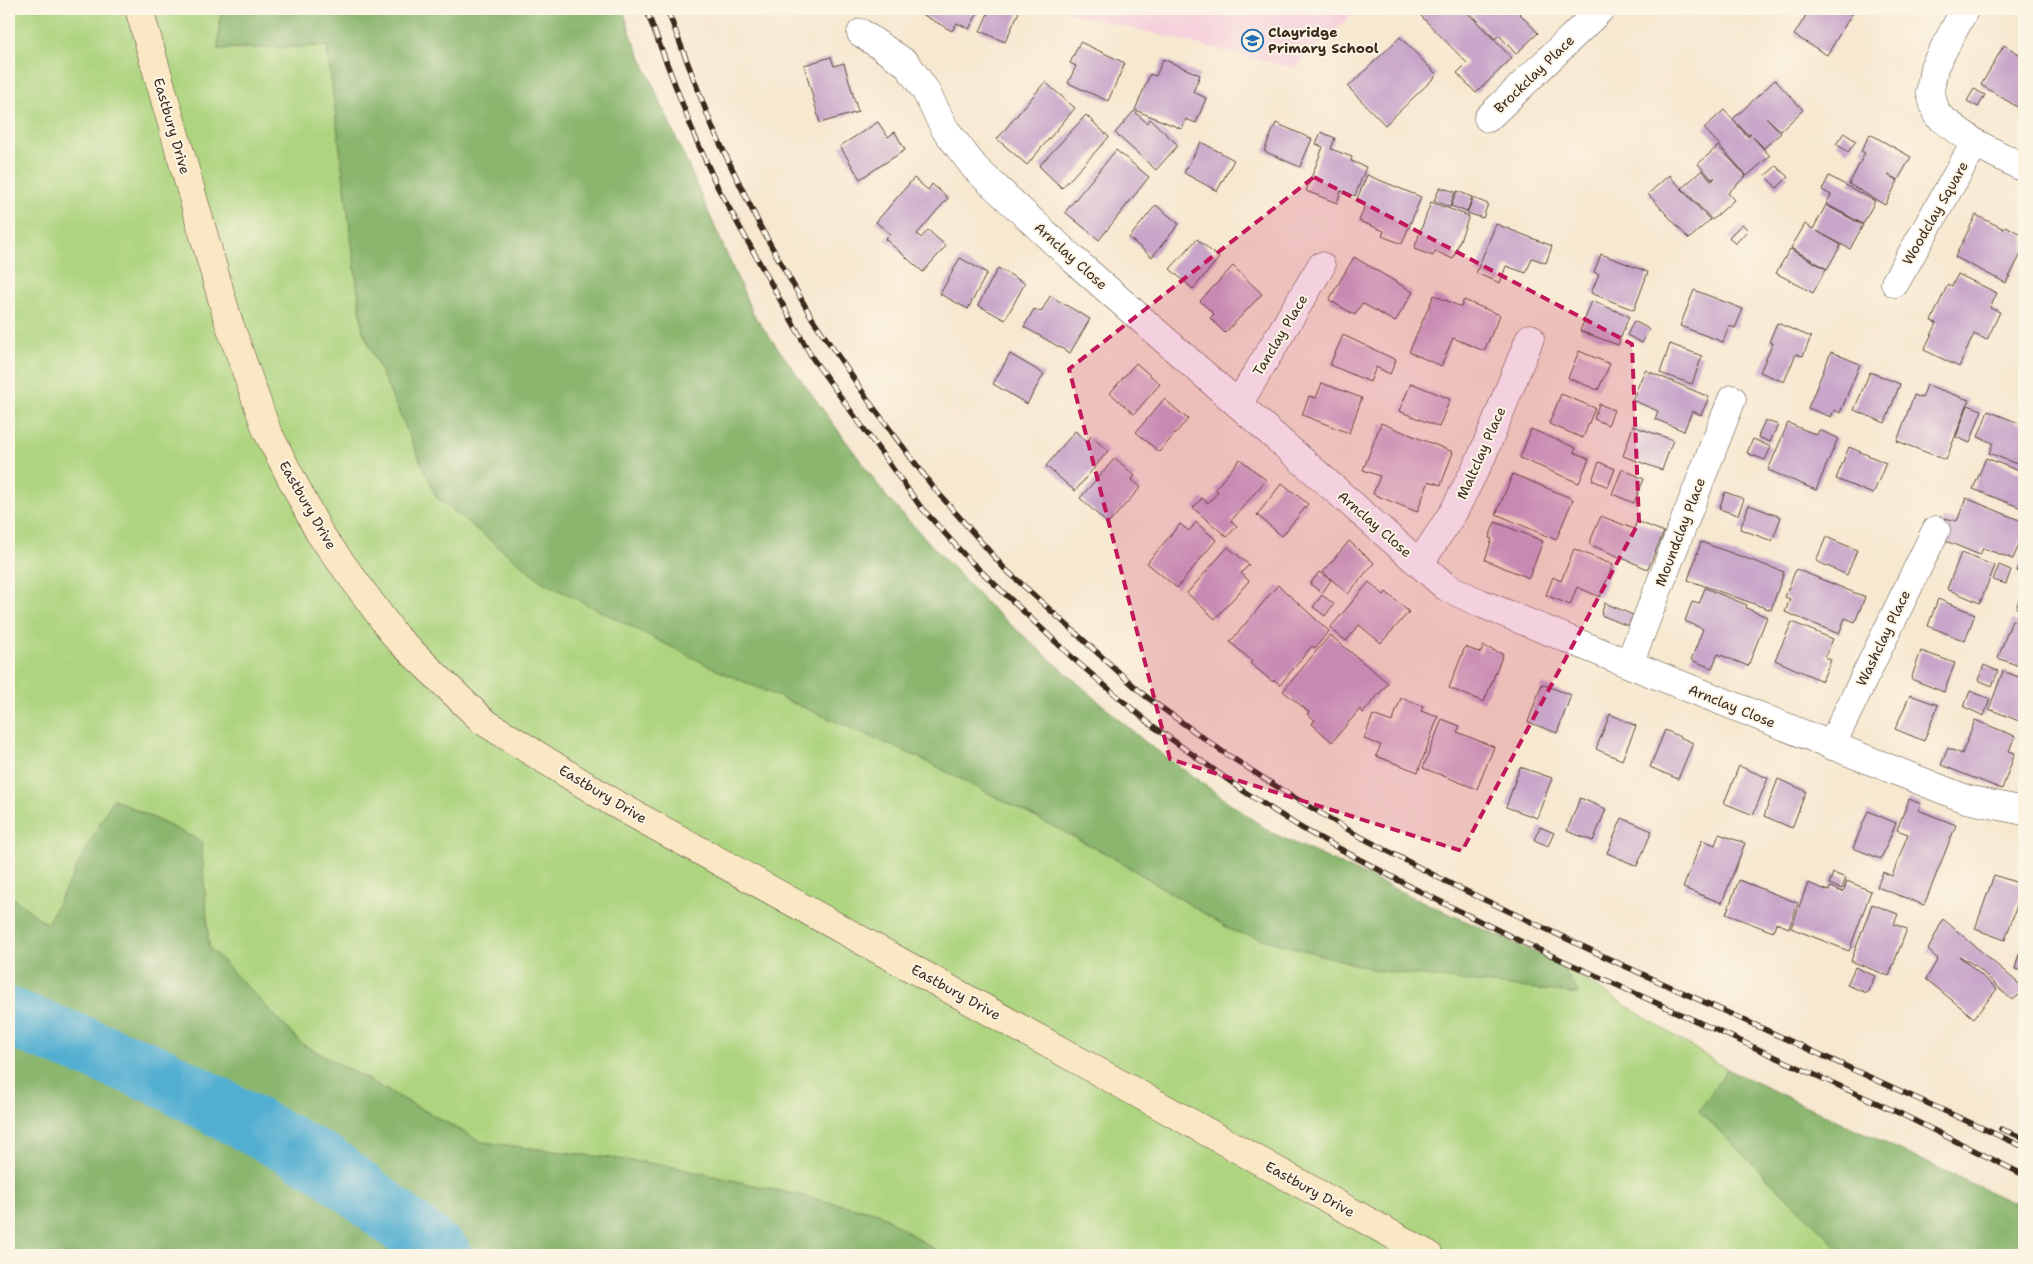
<svg xmlns="http://www.w3.org/2000/svg" width="2033" height="1264" viewBox="0 0 2033 1264" font-family="'Shantell Sans',sans-serif">
<style>
.built{fill:#f5cfdb}
.green{fill:#add47f;stroke:#747f4e}
.forest{fill:#8ab66e;stroke:#627046}
.lines{fill:none;stroke-linecap:round;stroke-linejoin:round}
.river{stroke:#53afd1;stroke-width:59}
.building{fill:#c8a5c9}
.street-casing{stroke:#574639;stroke-width:29}
.secondary-casing{stroke:#574639;stroke-width:29}
.street{stroke:#fff;stroke-width:28}
.secondary{stroke:#fae7c3;stroke-width:28}
.rail-casing{stroke:#3b2a1e;stroke-width:5.5}
.rail{stroke:#fcf5e5;stroke-width:4;stroke-dasharray:11;stroke-linecap:butt}
.marked{fill:#c2185b;fill-opacity:0.2;stroke:#c2185b;stroke-width:4;stroke-dasharray:10 6;stroke-linejoin:round}
.labels{text-anchor:middle;stroke-width:4;stroke-linejoin:round;paint-order:stroke}
.poi-label{font-size:14px;font-weight:bold;fill:#3b2a1e;stroke:#fcf5e5;text-anchor:start}
.street-label{font-size:14px;fill:#3b2a1e;stroke:#fcf5e5}
</style>
<rect width="100%" height="100%" fill="#fcf5e5"/>
<filter id="ink" filterUnits="userSpaceOnUse"><feTurbulence type="fractalNoise" baseFrequency=".02" numOctaves="2"/><feDisplacementMap in="SourceGraphic" scale="10" xChannelSelector="R" yChannelSelector="G"/><feConvolveMatrix kernelMatrix="1 2 1 2 8 2 1 2 1" color-interpolation-filters="sRGB"/></filter>
<filter id="wash" filterUnits="userSpaceOnUse"><feTurbulence type="fractalNoise" baseFrequency=".0096" numOctaves="4" result="noise"/><feDisplacementMap in="SourceGraphic" scale="20" xChannelSelector="R" yChannelSelector="G"/><feGaussianBlur stdDeviation="1.12" result="paint"/><feColorMatrix in="noise" values="0 0 0 0 0 0 0 0 0 0 0 0 0 0 0 0 0 1.4 0 .05"/><feComposite in="paint" operator="in"/></filter>
<g filter="url(#wash)">
<rect width="100%" height="100%" fill="#f7e8d0"/>
<path class="built" d="M 1067,9 L 1358,9 L 1294,68 L 1066,12 Z"/>
<path class="green" d="M 9,9 L 221,9 L 218,49 L 327,46 L 363,331 L 437,498 L 717,670 L 918,757 L 1109,855 L 1233,931 L 1578,994 L 1560,964 L 1727,1069 L 1700,1112 L 1846,1255 L 943,1255 L 878,1213 L 664,1165 L 482,1142 L 302,1044 L 209,947 L 201,841 L 114,799 L 47,924 L 9,895 Z"/>
<path class="forest" d="M 221,9 L 623,9 L 631,35 L 753,314 L 889,500 L 987,604 L 1144,741 L 1270,832 L 1560,964 L 1579,994 L 1380,971 L 1233,931 L 1109,855 L 918,757 L 717,670 L 543,582 L 437,498 L 363,331 L 327,46 L 218,49 Z
M 113,799 L 201,841 L 209,947 L 302,1044 L 482,1142 L 664,1165 L 878,1213 L 943,1255 L 9,1255 L 9,895 L 47,924 Z
M 1727,1069 L 2024,1208 L 2024,1255 L 1846,1255 L 1699,1111 Z"/>
<g class="lines">
<path class="river" d="M 9,1017 L 158,1075 L 327,1165 L 442,1255"/>
</g>
<g id="blocks">
<path class="building" d="M 922,9 L 980,9 L 969,29 L 957,23 L 952,31 L 920,13 Z
M 990,9 L 1013,9 L 1019,12 L 1005,42 L 980,31 Z
M 1428,9 L 1464,9 L 1512,58 L 1476,93 L 1457,73 L 1467,63 L 1421,16 Z
M 1467,9 L 1524,9 L 1519,13 L 1538,33 L 1516,54 L 1499,35 L 1495,39 Z
M 1810,9 L 1855,9 L 1827,55 L 1794,35 Z
M 1400,37 L 1437,75 L 1385,125 L 1348,87 Z
M 1080,42 L 1125,63 L 1108,101 L 1068,83 L 1076,66 L 1070,63 Z
M 2004,45 L 2024,57 L 2024,111 L 1981,85 Z
M 831,57 L 834,66 L 844,63 L 858,112 L 820,123 L 804,65 Z
M 1163,59 L 1200,75 L 1193,92 L 1206,98 L 1196,123 L 1186,119 L 1182,129 L 1135,110 L 1150,74 L 1156,76 Z
M 1775,80 L 1803,110 L 1781,131 L 1766,117 L 1781,133 L 1764,148 L 1752,136 L 1770,156 L 1747,176 L 1704,128 L 1724,110 L 1748,137 L 1751,134 L 1748,135 L 1733,119 Z
M 1045,82 L 1075,108 L 1027,165 L 997,139 Z
M 1974,89 L 1985,95 L 1978,107 L 1967,101 Z
M 1134,111 L 1147,123 L 1150,119 L 1178,145 L 1156,170 L 1115,133 Z
M 1086,115 L 1109,137 L 1062,188 L 1039,166 Z
M 878,122 L 888,137 L 895,132 L 905,150 L 860,179 L 840,146 Z
M 1276,123 L 1312,139 L 1300,167 L 1264,151 Z
M 1321,132 L 1335,138 L 1331,149 L 1352,157 L 1351,161 L 1366,167 L 1355,196 L 1341,191 L 1337,203 L 1306,191 L 1323,147 L 1316,144 Z
M 1844,133 L 1856,141 L 1848,152 L 1836,144 Z
M 1870,134 L 1911,157 L 1898,180 L 1888,175 L 1898,181 L 1885,205 L 1849,184 L 1865,153 L 1861,151 Z
M 1201,142 L 1234,160 L 1217,191 L 1184,173 Z
M 1718,146 L 1746,176 L 1728,193 L 1734,200 L 1712,220 L 1682,188 L 1702,170 L 1712,181 L 1715,178 L 1712,179 L 1698,164 Z
M 1116,150 L 1149,177 L 1099,240 L 1065,212 Z
M 1776,166 L 1788,177 L 1777,188 L 1765,176 Z
M 1367,175 L 1421,197 L 1402,244 L 1382,236 L 1384,231 L 1359,221 L 1365,205 L 1356,201 Z
M 1669,175 L 1710,220 L 1689,239 L 1648,194 Z
M 1829,176 L 1875,201 L 1863,224 L 1826,204 L 1831,195 L 1822,190 Z
M 914,178 L 928,190 L 932,184 L 948,198 L 917,234 L 921,238 L 928,230 L 946,246 L 923,272 L 885,239 L 890,234 L 876,222 Z
M 1440,187 L 1455,192 L 1450,207 L 1434,201 Z
M 1457,191 L 1472,197 L 1467,212 L 1451,206 Z
M 1473,198 L 1488,204 L 1483,218 L 1467,213 Z
M 1431,202 L 1469,216 L 1453,259 L 1435,251 L 1433,256 L 1414,249 Z
M 1156,205 L 1179,224 L 1152,257 L 1129,238 Z
M 1826,205 L 1863,225 L 1850,249 L 1817,231 L 1841,245 L 1827,269 L 1791,248 L 1805,224 L 1813,229 Z
M 1976,215 L 2004,229 L 2006,226 L 2024,236 L 2024,248 L 2006,283 L 1955,257 Z
M 1496,224 L 1552,246 L 1546,263 L 1532,258 L 1526,273 L 1506,266 L 1500,283 L 1476,273 Z
M 1742,224 L 1748,230 L 1735,244 L 1729,237 Z
M 1197,239 L 1219,258 L 1193,289 L 1170,269 Z
M 1790,249 L 1826,269 L 1813,293 L 1776,273 Z
M 1601,254 L 1648,272 L 1634,310 L 1591,293 L 1599,274 L 1594,272 Z
M 1354,257 L 1413,292 L 1395,322 L 1362,303 L 1355,315 L 1329,300 Z
M 960,258 L 987,273 L 968,309 L 940,294 Z
M 1233,266 L 1262,294 L 1225,333 L 1210,318 L 1214,314 L 1200,301 Z
M 998,268 L 1025,283 L 1005,320 L 978,305 Z
M 1958,274 L 1997,293 L 1990,308 L 2000,312 L 1987,340 L 1974,334 L 1959,367 L 1924,350 L 1937,323 L 1931,321 L 1948,284 L 1952,286 Z
M 1694,290 L 1743,309 L 1735,328 L 1729,326 L 1723,342 L 1680,326 Z
M 1434,295 L 1461,307 L 1464,300 L 1500,315 L 1484,351 L 1453,338 L 1441,366 L 1409,352 Z
M 1050,296 L 1090,319 L 1070,353 L 1024,327 L 1034,309 L 1041,312 Z
M 1592,301 L 1629,316 L 1618,345 L 1580,331 Z
M 1634,321 L 1649,329 L 1642,343 L 1627,335 Z
M 1777,323 L 1811,337 L 1803,356 L 1796,354 L 1784,382 L 1760,372 L 1773,343 L 1769,342 Z
M 1343,335 L 1396,360 L 1390,374 L 1376,367 L 1370,382 L 1330,365 Z
M 1670,344 L 1702,356 L 1692,384 L 1660,373 Z
M 1579,351 L 1610,364 L 1598,390 L 1568,378 Z
M 1831,352 L 1860,364 L 1840,413 L 1834,410 L 1831,417 L 1808,408 Z
M 1010,354 L 1044,374 L 1027,404 L 993,384 Z
M 1136,363 L 1160,384 L 1134,414 L 1110,393 Z
M 1645,370 L 1709,397 L 1701,415 L 1692,411 L 1684,431 L 1655,419 L 1658,411 L 1632,400 Z
M 1870,372 L 1900,384 L 1885,423 L 1854,410 Z
M 1322,383 L 1362,398 L 1349,433 L 1302,415 L 1309,396 L 1316,398 Z
M 1411,383 L 1450,399 L 1439,427 L 1399,411 Z
M 1927,385 L 1969,400 L 1946,460 L 1897,441 L 1914,395 L 1922,398 Z
M 1561,394 L 1595,408 L 1583,438 L 1549,424 Z
M 1164,399 L 1188,419 L 1159,452 L 1136,432 Z
M 1599,404 L 1614,410 L 1608,425 L 1594,419 Z
M 1968,405 L 1982,410 L 1970,443 L 1956,437 Z
M 1988,411 L 2024,425 L 2024,467 L 1989,453 L 1993,443 L 1978,437 Z
M 1765,420 L 1778,425 L 1770,442 L 1758,437 Z
M 1381,423 L 1453,452 L 1441,485 L 1429,481 L 1417,512 L 1373,494 L 1380,476 L 1363,470 Z
M 1788,423 L 1817,435 L 1819,430 L 1838,438 L 1816,490 L 1768,470 Z
M 1633,426 L 1673,440 L 1662,470 L 1623,456 Z
M 1531,429 L 1576,448 L 1574,452 L 1589,459 L 1579,483 L 1520,458 Z
M 1075,431 L 1087,442 L 1091,436 L 1108,451 L 1075,491 L 1046,466 Z
M 1753,439 L 1771,447 L 1765,460 L 1747,453 Z
M 1849,447 L 1886,463 L 1873,494 L 1836,479 Z
M 1115,458 L 1135,476 L 1132,480 L 1141,487 L 1108,524 L 1080,498 Z
M 1986,458 L 2024,473 L 2024,509 L 1973,489 Z
M 1240,459 L 1266,480 L 1231,521 L 1237,526 L 1227,537 L 1193,508 L 1202,498 L 1208,503 L 1218,492 L 1215,489 Z
M 1599,462 L 1615,469 L 1608,487 L 1592,480 Z
M 1622,469 L 1644,479 L 1634,503 L 1612,494 Z
M 1513,474 L 1573,499 L 1556,540 L 1496,514 Z
M 1282,483 L 1308,504 L 1282,536 L 1257,515 Z
M 1725,492 L 1744,499 L 1738,515 L 1719,509 Z
M 1966,498 L 2024,522 L 2024,533 L 2013,559 L 1983,548 L 1980,555 L 1936,537 L 1945,518 L 1957,521 Z
M 1749,505 L 1781,517 L 1772,541 L 1740,529 Z
M 1601,516 L 1634,529 L 1637,521 L 1664,532 L 1648,569 L 1589,544 Z
M 1196,522 L 1216,540 L 1177,588 L 1147,563 L 1180,524 L 1189,531 Z
M 1495,522 L 1543,541 L 1529,578 L 1485,560 L 1492,539 L 1489,538 Z
M 1826,537 L 1857,550 L 1847,575 L 1816,561 Z
M 1349,541 L 1374,563 L 1348,594 L 1323,572 Z
M 1701,542 L 1784,572 L 1771,610 L 1688,580 Z
M 1228,547 L 1249,565 L 1241,573 L 1249,581 L 1215,619 L 1187,593 Z
M 1574,549 L 1613,565 L 1600,597 L 1577,587 L 1570,605 L 1546,595 L 1553,577 L 1561,581 Z
M 2024,552 L 2024,574 L 2017,571 Z
M 1961,553 L 1995,566 L 1980,603 L 1947,589 Z
M 1999,565 L 2011,570 L 2006,584 L 1993,580 Z
M 1796,569 L 1865,597 L 1855,622 L 1845,618 L 1839,634 L 1785,612 L 1790,599 L 1785,597 Z
M 1319,572 L 1331,580 L 1322,593 L 1310,584 Z
M 1369,582 L 1384,595 L 1386,592 L 1409,612 L 1381,643 L 1359,625 L 1346,641 L 1330,628 Z
M 1278,585 L 1329,631 L 1315,648 L 1312,646 L 1280,685 L 1274,680 L 1273,682 L 1250,663 L 1252,661 L 1230,642 Z
M 2024,587 L 2024,611 L 2016,608 Z
M 1705,588 L 1747,605 L 1746,608 L 1767,617 L 1748,666 L 1718,654 L 1712,668 L 1691,660 L 1703,629 L 1685,621 L 1692,602 L 1699,604 Z
M 1322,595 L 1334,604 L 1325,616 L 1313,607 Z
M 1938,599 L 1975,614 L 1965,641 L 1928,626 Z
M 1605,603 L 1633,615 L 1628,626 L 1601,615 Z
M 2012,620 L 2024,625 L 2024,668 L 1998,658 Z
M 1792,622 L 1833,639 L 1825,657 L 1831,660 L 1822,681 L 1775,660 Z
M 1330,635 L 1388,683 L 1363,713 L 1360,709 L 1332,742 L 1312,724 L 1315,720 L 1307,714 L 1309,712 L 1283,691 Z
M 1483,646 L 1503,654 L 1484,702 L 1449,688 L 1465,647 L 1481,653 Z
M 1921,651 L 1955,663 L 1944,692 L 1911,679 Z
M 1984,665 L 1998,671 L 1992,686 L 1978,680 Z
M 2003,671 L 2024,679 L 2024,723 L 1989,709 Z
M 1542,684 L 1571,695 L 1557,733 L 1528,722 Z
M 1970,691 L 1990,699 L 1984,716 L 1964,707 Z
M 1910,695 L 1938,705 L 1924,741 L 1895,729 Z
M 1401,698 L 1423,706 L 1421,711 L 1438,717 L 1418,772 L 1376,756 L 1381,745 L 1364,739 L 1373,715 L 1392,722 Z
M 1610,714 L 1636,726 L 1622,760 L 1596,749 Z
M 1442,719 L 1460,726 L 1457,732 L 1494,747 L 1477,789 L 1423,768 Z
M 1975,720 L 2015,736 L 2009,751 L 2015,753 L 2002,789 L 1941,765 L 1948,748 L 1962,754 Z
M 1665,730 L 1693,743 L 1678,779 L 1650,767 Z
M 1739,766 L 1768,778 L 1753,815 L 1724,803 Z
M 1520,767 L 1552,778 L 1537,818 L 1506,807 Z
M 1778,779 L 1806,791 L 1792,828 L 1764,816 Z
M 1580,798 L 1606,809 L 1593,841 L 1567,831 Z
M 1909,799 L 1921,804 L 1918,810 L 1956,825 L 1924,905 L 1877,887 L 1883,872 L 1892,876 L 1908,834 L 1897,830 Z
M 1868,811 L 1896,823 L 1881,859 L 1853,848 Z
M 1622,818 L 1652,831 L 1637,866 L 1607,853 Z
M 1540,827 L 1554,833 L 1548,846 L 1534,840 Z
M 1719,834 L 1745,843 L 1722,903 L 1683,888 L 1702,840 L 1715,845 Z
M 1833,873 L 1846,878 L 1842,889 L 1829,884 Z
M 1994,875 L 2024,885 L 2005,940 L 1975,929 Z
M 1739,880 L 1798,903 L 1789,928 L 1776,923 L 1773,932 L 1726,914 Z
M 1847,881 L 1871,891 L 1849,951 L 1791,928 L 1808,883 L 1829,891 L 1830,887 L 1843,892 Z
M 1872,904 L 1898,914 L 1894,924 L 1907,929 L 1889,976 L 1851,961 Z
M 1943,919 L 2024,988 L 2024,992 L 2012,1000 L 1976,966 L 1959,956 L 1997,989 L 1974,1018 L 1926,979 L 1938,959 L 1928,950 Z
M 2019,954 L 2024,955 L 2024,971 L 2015,969 Z
M 1855,967 L 1875,976 L 1867,993 L 1847,985 Z"/>
</g>
</g>
<g filter="url(#ink)">
<use href="#blocks" fill-opacity="0" stroke="#574639" stroke-width="1"/>
<g class="lines">
<defs>
<path id="street" d="M 1965,9 L 1934,67 L 1930,91 L 1937,115 L 1975,143 L 2020,166 L 2024,166
M 861,33 L 907,64 L 925,90 L 945,129 L 975,168 L 1074,260 L 1446,587 L 1480,603 L 1629,664 L 1966,799 L 2024,811
M 1488,118 L 1601,9
M 1895,283 L 1975,143
M 1239,403 L 1321,266
M 1420,563 L 1454,511 L 1482,456 L 1530,338
M 1629,664 L 1732,399
M 1831,746 L 1936,530"/>
<path id="secondary" d="M 139,9 L 228,320 L 267,431 L 320,534 L 396,637 L 483,721 L 612,802 L 1429,1255"/>
</defs>
<use href="#street" class="street-casing"/>
<use href="#secondary" class="secondary-casing"/>
<use href="#street" class="street"/>
<use href="#secondary" class="secondary"/>
<defs>
<path id="rail" d="M 646,9 L 695,137 L 718,188 L 813,359 L 920,506 L 968,559 L 1076,661 L 1150,724 L 1245,792 L 1303,829 L 1411,887 L 1522,942 L 1899,1113 L 2024,1175
M 667,9 L 713,129 L 760,226 L 812,318 L 873,407 L 933,487 L 1004,568 L 1144,695 L 1223,752 L 1282,790 L 1357,835 L 1451,884 L 1618,963 L 2024,1147
M 2001,1129 L 2024,1138"/>
</defs>
<use href="#rail" class="rail-casing"/>
<use href="#rail" class="rail"/>
</g>
</g>
<path class="marked" d="M 1314,177 L 1632,344 L 1639,522 L 1462,851 L 1170,759 L 1069,369 Z"/>
<defs>
<symbol id="school-ring" viewBox="-11 -11 22 22"><circle r="9.5" fill="#fcf5e5" stroke="#1f6fb2" stroke-width="1.5"/><path d="M0-5L7-2L0 1L-7-2ZM-4 1L0 2.5L4 1V4Q0 6-4 4Z" fill="#1f6fb2"/></symbol>
</defs>
<g fill-rule="evenodd">
<use href="#school-ring" x="1240" y="28" width="25" height="25"/>
</g>
<g class="labels">
<g class="poi-label">
<text x="1268" y="37">Clayridge<tspan x="1268" dy="16">Primary School</tspan></text>
</g>
<g class="street-label">
<text transform="translate(1534 74) rotate(-44)" y="5">Brockclay Place</text>
<text transform="translate(172 126) rotate(74)" y="5">Eastbury Drive</text>
<text transform="translate(1935 213) rotate(-60)" y="5">Woodclay Square</text>
<text transform="translate(1071 256) rotate(42)" y="5">Arnclay Close</text>
<text transform="translate(1280 335) rotate(-59)" y="5">Tanclay Place</text>
<text transform="translate(1481 453) rotate(-66)" y="5">Maltclay Place</text>
<text transform="translate(308 505) rotate(60)" y="5">Eastbury Drive</text>
<text transform="translate(1375 524) rotate(41)" y="5">Arnclay Close</text>
<text transform="translate(1680 532) rotate(-69)" y="5">Moundclay Place</text>
<text transform="translate(1883 638) rotate(-64)" y="5">Washclay Place</text>
<text transform="translate(1732 706) rotate(22)" y="5">Arnclay Close</text>
<text transform="translate(603 794) rotate(31)" y="5">Eastbury Drive</text>
<text transform="translate(956 992) rotate(29)" y="5">Eastbury Drive</text>
<text transform="translate(1310 1189) rotate(29)" y="5">Eastbury Drive</text>
</g>
</g>
<rect width="2033" height="1264" fill="none" stroke="#fcf5e5" stroke-width="30"/>
</svg>
